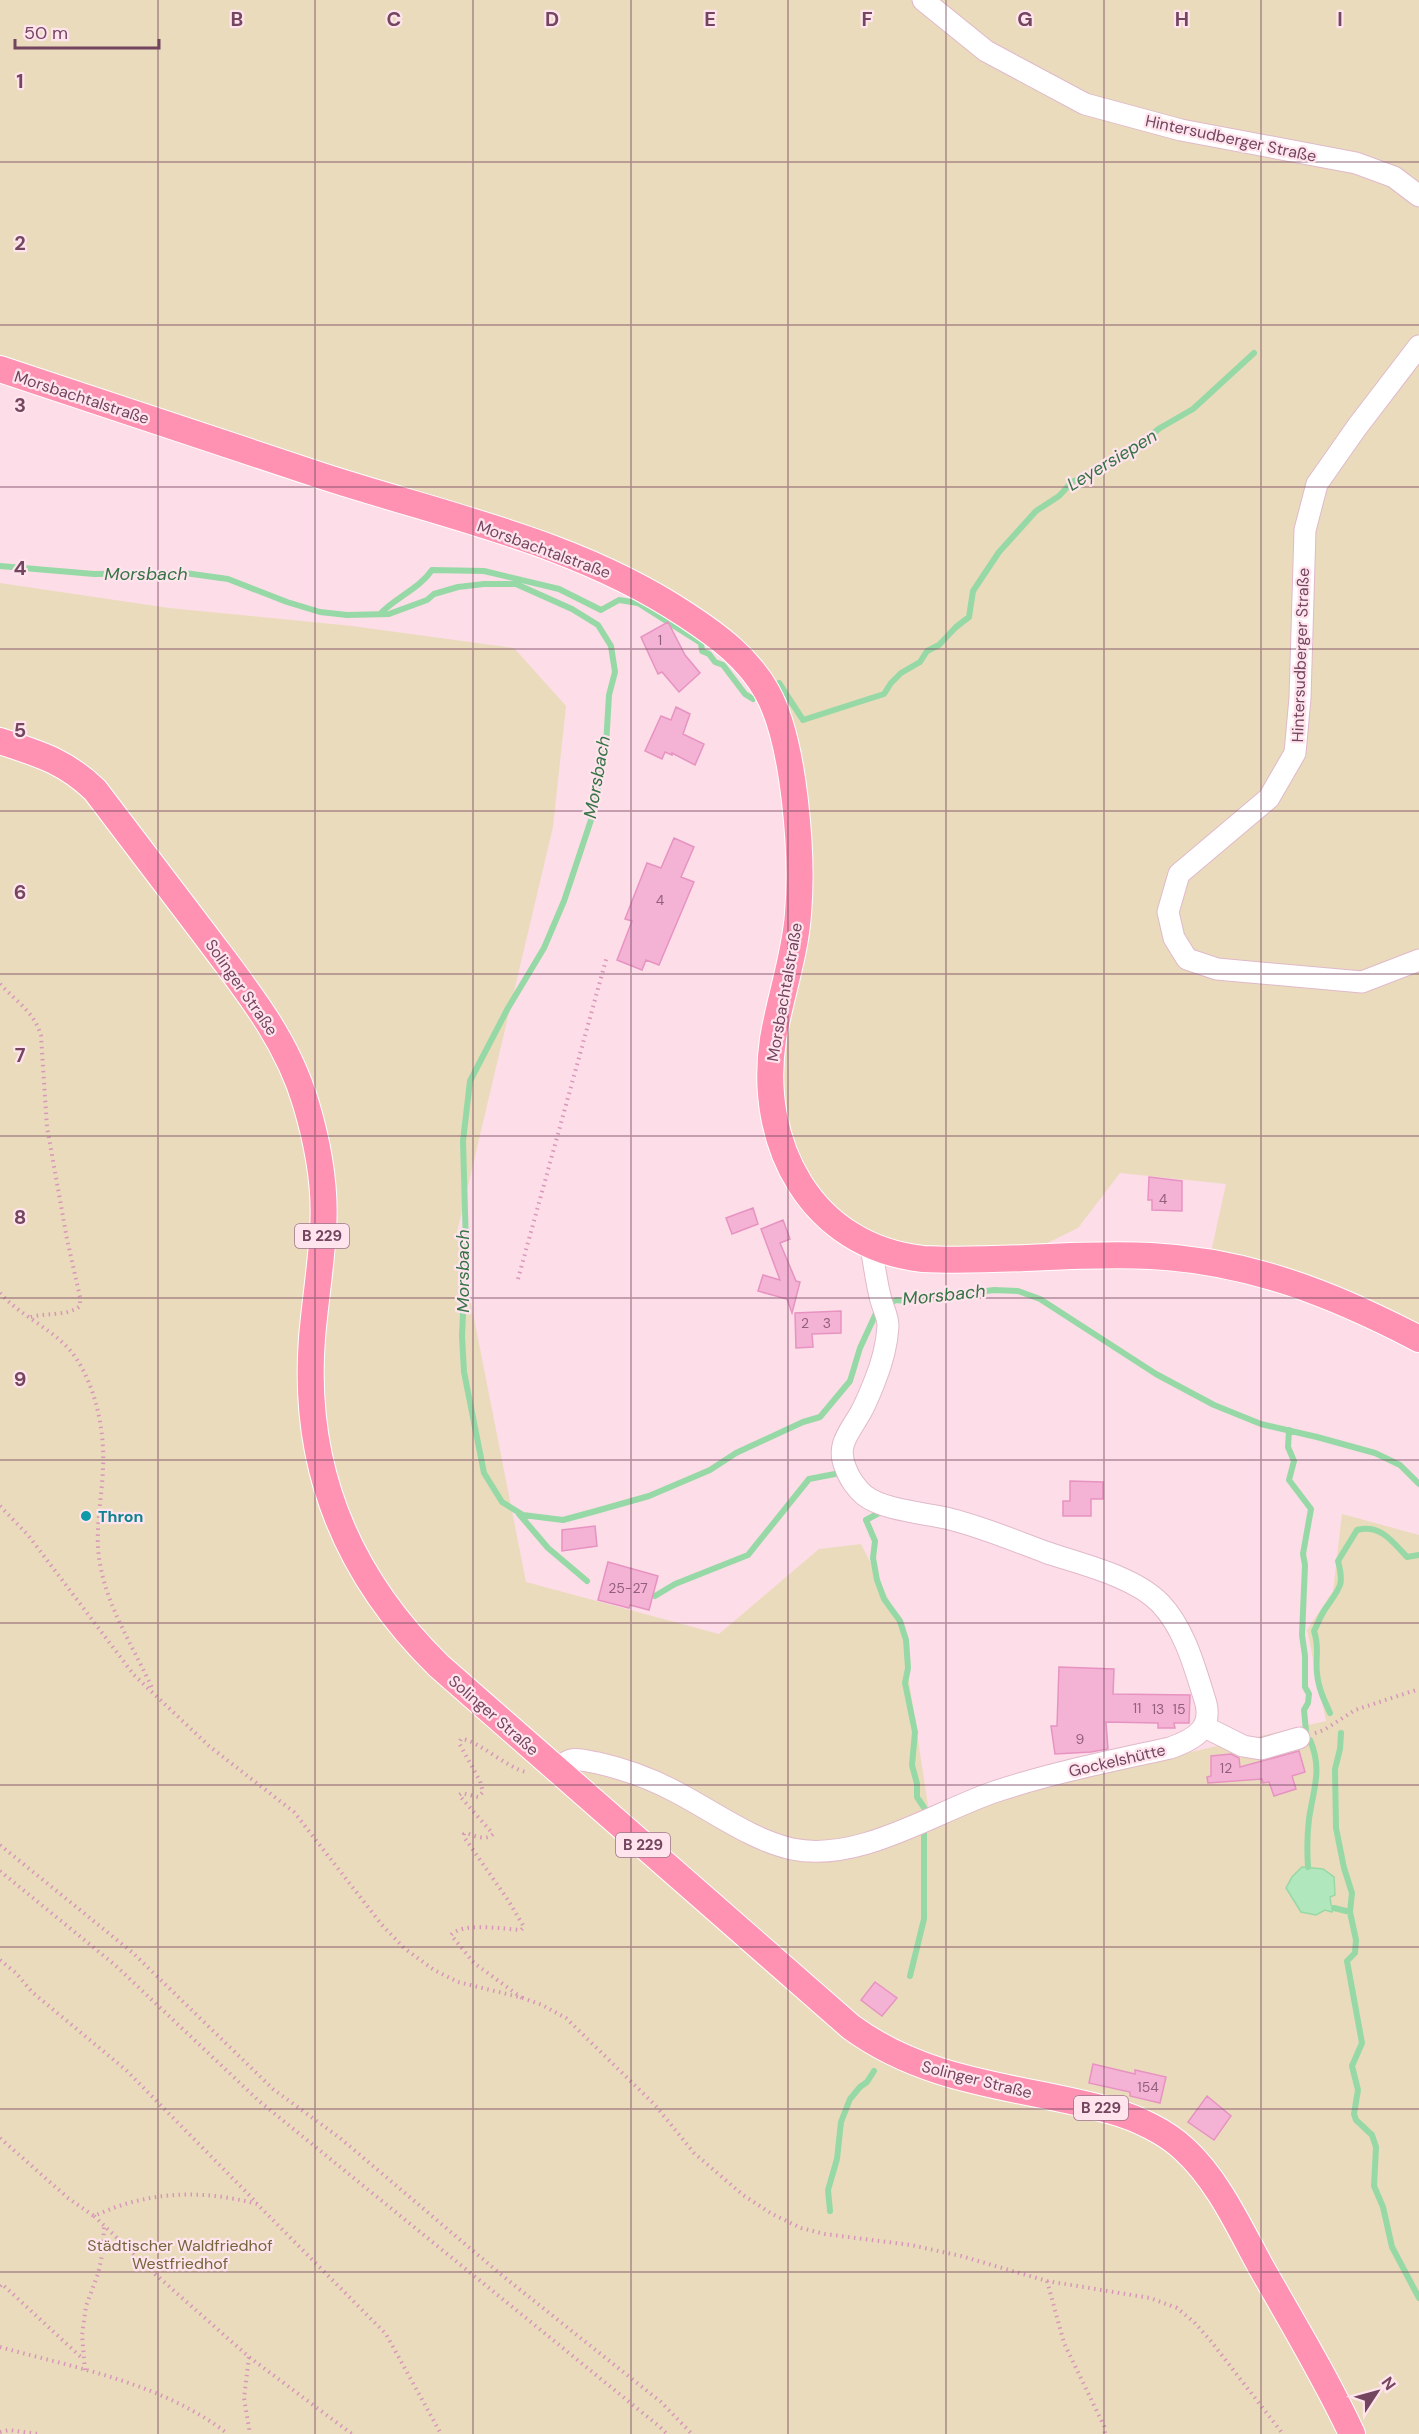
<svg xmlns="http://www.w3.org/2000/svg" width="1419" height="2434" viewBox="0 0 1419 2434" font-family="'DM Sans',sans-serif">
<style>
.green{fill:#eadbbc}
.water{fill:#b1e7bd;stroke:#97d9a6;stroke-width:1.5}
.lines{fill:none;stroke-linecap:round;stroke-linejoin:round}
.stream{stroke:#97d9a6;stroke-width:6}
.building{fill:#f4b3d5;stroke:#e793c1;stroke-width:1.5}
.minor-casing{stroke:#e1b9cb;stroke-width:23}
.major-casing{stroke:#fff;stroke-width:28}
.path{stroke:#d897ba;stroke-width:4;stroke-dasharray:1.5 4.5;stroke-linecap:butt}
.minor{stroke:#fff;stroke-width:21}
.major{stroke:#ff92b3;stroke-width:26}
.grid{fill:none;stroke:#73455f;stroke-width:1.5;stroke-opacity:0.55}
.culture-dot{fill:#0f9aa8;stroke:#ffe4ed;stroke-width:2}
.labels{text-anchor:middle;stroke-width:4.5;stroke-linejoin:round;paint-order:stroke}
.number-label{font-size:14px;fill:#93607c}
.shield{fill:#ffe4ed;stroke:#9d758a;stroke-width:1.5}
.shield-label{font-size:15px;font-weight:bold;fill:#73455f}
.street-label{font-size:16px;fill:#73455f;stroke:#ffe4ed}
.culture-label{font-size:16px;font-weight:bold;fill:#0d838f;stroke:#ffe4ed;text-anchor:start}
.park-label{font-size:16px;fill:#74673b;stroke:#ffe4ed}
.water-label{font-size:18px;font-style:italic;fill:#367345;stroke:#ffe4ed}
.grid-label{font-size:20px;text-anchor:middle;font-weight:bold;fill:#73455f;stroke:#ffe4ed;stroke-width:4.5;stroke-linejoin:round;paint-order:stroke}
</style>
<rect width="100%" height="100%" fill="#fddde7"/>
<path class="green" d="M 0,0 L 1419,0 L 1419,1341 L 1210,1257 L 1226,1184 L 1120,1173 L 1078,1228 L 1031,1251 L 889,1243 L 853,1229 L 801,1174 L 780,1108 L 792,996 L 798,866 L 770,682 L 660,587 L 0,378 Z
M 0,583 L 169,608 L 352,626 L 514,648 L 566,706 L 553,827 L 457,1232 L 526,1582 L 719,1634 L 819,1549 L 861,1544 L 900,1622 L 929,1812 L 1326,1721 L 1307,1630 L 1333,1591 L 1342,1514 L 1419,1535 L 1419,2434 L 0,2434 Z"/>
<path class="water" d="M 1302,1867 L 1323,1869 L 1334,1877 L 1335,1895 L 1330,1897 L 1331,1905 L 1334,1908 L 1332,1912 L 1325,1910 L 1316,1915 L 1301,1912 L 1286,1888 L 1292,1877 Z"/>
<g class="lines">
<path class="stream" d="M 0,566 L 94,574 L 185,573 L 228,579 L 287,602 L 320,612 L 347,615 L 389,614 L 427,600 L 434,594 L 458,587 L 484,584 L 516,584 L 572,609 L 598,625 L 611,646 L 615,672 L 609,695 L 606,745 L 593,814 L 564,901 L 544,948 L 508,1008 L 470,1081 L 463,1141 L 466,1246 L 462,1336 L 464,1372 L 484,1473 L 502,1502 L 523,1515 L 563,1520 L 596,1511 L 649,1496 L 710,1470 L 736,1453 L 803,1422 L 820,1417 L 850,1381 L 860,1348 L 878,1309
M 380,614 C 396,597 419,589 432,570 L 484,571 L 559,589 L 601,610 L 619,600 L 638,603 L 701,643 L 702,651 L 709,654 L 715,662 L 723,665 L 745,694 L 753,699
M 779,683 L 803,720 L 884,694 L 891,683 L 901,673 L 920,662 L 927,651 L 939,645 L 956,627 L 969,617 L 973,591 L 999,552 L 1036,511 L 1059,496 L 1072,482 L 1102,469 L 1125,455 L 1160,428 L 1193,409 L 1254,353
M 887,1305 L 896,1300 L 906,1301 L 994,1290 L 1018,1291 L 1040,1299 L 1156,1374 L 1214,1405 L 1261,1424 L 1317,1437 L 1375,1453 L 1400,1465 L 1419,1484
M 1289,1430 L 1288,1447 L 1294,1461 L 1289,1480 L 1311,1509 L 1303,1554 L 1305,1565 L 1302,1635 L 1305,1656 L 1305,1687 L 1309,1694 L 1308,1703 L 1304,1710 L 1306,1731
M 875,1510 L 879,1513 L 866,1520 L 875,1541 L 873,1558 L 877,1580 L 884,1599 L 900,1621 L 906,1640 L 908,1668 L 905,1683 L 915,1732 L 912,1765 L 917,1784 L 917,1797 L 925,1809
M 519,1514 L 548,1548 L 587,1581
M 655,1596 L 675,1584 L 748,1555 L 809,1479 L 840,1473 L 842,1476
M 1330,1713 C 1324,1700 1318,1687 1317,1673 C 1315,1657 1320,1649 1314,1631 C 1318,1623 1322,1612 1328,1605 C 1341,1586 1344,1584 1338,1561 L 1357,1530 C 1380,1524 1392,1541 1407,1557 L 1419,1555
M 1341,1733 L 1340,1749 L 1335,1769 L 1336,1828 L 1344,1868 L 1352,1893 L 1350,1912 L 1356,1940 L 1355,1953 L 1347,1961 L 1362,2043 L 1352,2066 L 1358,2090 L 1354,2114 L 1356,2120 L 1372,2135 L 1376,2147 L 1374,2186 L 1383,2207 L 1392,2247 L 1419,2298
M 1308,1867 C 1307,1851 1307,1835 1309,1819 C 1313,1790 1323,1770 1310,1740
M 1334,1908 L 1350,1912
M 910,1976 L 924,1919 L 924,1831
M 830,2211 L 828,2190 L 837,2159 L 841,2122 L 850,2099 L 860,2087 L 867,2082 L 874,2071"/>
</g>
<path class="building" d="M 668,622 L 685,655 L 700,673 L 679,692 L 662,672 L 658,674 L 641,637 Z
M 676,707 L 690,714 L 683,734 L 704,744 L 695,765 L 672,753 L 672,755 L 665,752 L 662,759 L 645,751 L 661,716 L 671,720 Z
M 674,838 L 694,847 L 681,877 L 694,882 L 659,965 L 646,960 L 642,970 L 617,960 L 632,921 L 625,919 L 647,863 L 661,868 Z
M 1149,1177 L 1182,1181 L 1182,1211 L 1152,1210 L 1152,1200 L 1148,1200 Z
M 753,1208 L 758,1224 L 732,1234 L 726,1218 Z
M 783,1220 L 790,1239 L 780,1243 L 796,1281 L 800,1282 L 792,1313 L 787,1299 L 758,1291 L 763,1275 L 780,1280 L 761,1229 Z
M 841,1311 L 841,1333 L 812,1334 L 813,1347 L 796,1348 L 795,1313 Z
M 1070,1481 L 1103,1482 L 1103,1499 L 1091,1499 L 1091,1516 L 1063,1516 L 1063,1501 L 1070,1501 Z
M 595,1526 L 597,1546 L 562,1551 L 562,1530 Z
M 608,1562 L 658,1576 L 649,1610 L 630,1605 L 629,1608 L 598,1600 Z
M 1059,1667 L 1114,1669 L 1113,1694 L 1190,1695 L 1189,1723 L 1174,1723 L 1175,1728 L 1158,1728 L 1158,1723 L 1106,1722 L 1108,1749 L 1091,1752 L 1055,1754 L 1051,1726 L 1057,1726 Z
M 1299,1751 L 1305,1772 L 1292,1776 L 1296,1789 L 1274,1796 L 1269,1782 L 1263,1783 L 1262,1779 L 1208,1783 L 1207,1777 L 1211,1776 L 1211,1756 L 1231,1754 L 1239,1758 L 1240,1767 Z
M 875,1982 L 897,1998 L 882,2016 L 861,2000 Z
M 1093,2064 L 1135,2074 L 1135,2070 L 1166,2077 L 1160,2103 L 1130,2096 L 1130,2092 L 1089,2083 Z
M 1207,2096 L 1231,2116 L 1214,2140 L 1188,2122 Z"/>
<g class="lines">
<defs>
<path id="minor" d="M 923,0 L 986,51 L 1085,104 L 1181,130 L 1356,163 L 1394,177 L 1419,196
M 1419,346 L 1357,427 L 1317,484 L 1305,530 L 1300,698 L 1295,753 L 1269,798 L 1179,874 L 1168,912 L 1174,938 L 1187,959 L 1217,969 L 1362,982 L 1419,960
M 1205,1727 L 1243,1746 L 1261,1749 L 1299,1738
M 555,1768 C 560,1766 566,1762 571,1760 C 578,1758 590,1762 598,1763 C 624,1769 654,1780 678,1793 C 714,1812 752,1840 792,1849 C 858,1863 933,1813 994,1792 C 1051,1773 1111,1761 1170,1748 C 1196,1739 1215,1727 1204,1697 C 1194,1665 1184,1628 1160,1603 C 1134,1576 1080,1564 1045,1552 C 1013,1540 980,1526 946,1518 C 923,1513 883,1510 864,1495 C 857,1489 849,1478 846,1469 C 835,1445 850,1432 861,1412 C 866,1403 870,1393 874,1383 C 881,1366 887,1345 888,1326 C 888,1315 882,1307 880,1296 C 876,1280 874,1263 871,1247"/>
<path id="major" d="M 0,369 C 107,405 214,441 322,476 C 445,516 577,542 686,615 C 718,636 748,658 767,692 C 795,742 803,857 798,914 C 795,956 780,997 773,1039 C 757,1144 811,1247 923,1259 C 999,1263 1075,1252 1151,1256 C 1249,1261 1333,1294 1419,1339
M 0,741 C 39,754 65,761 95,790 C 132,839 169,887 206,936 C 245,988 287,1039 306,1104 C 318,1144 326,1188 323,1230 C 321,1266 315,1302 312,1338 C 302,1467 347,1576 439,1666 L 851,2027 C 930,2085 1022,2086 1112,2111 C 1137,2118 1166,2132 1184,2149 C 1218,2180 1239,2227 1261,2267 C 1292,2322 1325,2376 1352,2434"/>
</defs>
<use href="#minor" class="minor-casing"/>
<use href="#major" class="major-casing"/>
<path class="path" d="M 0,984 C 16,1001 35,1013 41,1036 L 47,1127 L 67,1239 L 80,1297 L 80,1306 C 67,1317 44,1312 28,1318
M 518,1279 L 607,956
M 0,1293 C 22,1318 57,1330 76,1358 C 96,1388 105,1432 103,1468 C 102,1499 94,1532 100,1564 C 108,1609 134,1648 153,1690
M 0,1506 L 28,1535 L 134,1675 L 209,1746 L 294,1812 L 382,1925 L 404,1948 L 434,1970 L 458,1982 L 523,1998 L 542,2005 L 566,2018 L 655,2105 L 694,2153 L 743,2195 L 772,2214 L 801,2228 L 825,2234 L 911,2245 L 961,2256 L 1047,2281 L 1150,2298 L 1177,2308 L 1194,2322 L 1210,2340 L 1283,2434
M 1315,1733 L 1324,1730 L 1355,1710 L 1419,1689
M 0,1845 L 133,1953 L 273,2089 L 340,2138 L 504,2277 L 661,2402 L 692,2434
M 0,1871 L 115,1965 L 259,2101 L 660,2427 L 667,2434
M 0,1960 L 16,1973 L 32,1992 L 126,2070 L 256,2202
M 522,1998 L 474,1963 L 451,1935 C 462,1922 504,1929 521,1930 L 524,1927 L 508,1900 L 464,1837 L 464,1834 L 466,1833 C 475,1836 486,1841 493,1834 L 459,1795 L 462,1793 L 478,1797 L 483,1792 L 480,1781 L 459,1743 L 461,1739 C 476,1739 507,1768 526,1772
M 0,2138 L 68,2198 L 94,2216 C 148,2191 201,2189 257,2204 L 386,2334 L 441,2434
M 94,2216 L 155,2274 L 249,2357 L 352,2434
M 1047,2281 L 1064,2343 L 1104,2426 L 1105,2434
M 0,2286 L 2,2284 L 83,2359
M 0,2347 C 79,2369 162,2383 228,2434
M 249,2357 L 244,2398 L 250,2434
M 85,2370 L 82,2335 L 86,2306 L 98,2274 L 103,2251 L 104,2226
M 0,2432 L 9,2430 L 39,2434"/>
<use href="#minor" class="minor"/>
<use href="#major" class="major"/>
</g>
<path class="grid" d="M 158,0 L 158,2434M 315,0 L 315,2434M 473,0 L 473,2434M 631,0 L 631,2434M 788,0 L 788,2434M 946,0 L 946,2434M 1104,0 L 1104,2434M 1261,0 L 1261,2434M 0,162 L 1419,162M 0,325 L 1419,325M 0,487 L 1419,487M 0,649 L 1419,649M 0,811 L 1419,811M 0,974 L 1419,974M 0,1136 L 1419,1136M 0,1298 L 1419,1298M 0,1460 L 1419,1460M 0,1623 L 1419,1623M 0,1785 L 1419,1785M 0,1947 L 1419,1947M 0,2109 L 1419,2109M 0,2272 L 1419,2272"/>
<circle class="culture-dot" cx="86" cy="1516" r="6"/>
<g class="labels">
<g class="number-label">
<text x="660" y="645">1</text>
<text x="660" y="905">4</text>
<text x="1163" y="1204">4</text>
<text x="805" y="1328">2</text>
<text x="827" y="1328">3</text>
<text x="628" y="1593">25-27</text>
<text x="1137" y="1713">11</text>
<text x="1158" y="1714">13</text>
<text x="1179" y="1714">15</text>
<text x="1080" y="1744">9</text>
<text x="1226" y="1773">12</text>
<text x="1148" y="2092">154</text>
</g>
<g class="shield">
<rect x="295" y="1224" width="54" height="24" rx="4.5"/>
<rect x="616" y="1833" width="54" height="24" rx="4.5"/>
<rect x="1074" y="2096" width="54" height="24" rx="4.5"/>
</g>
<g class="shield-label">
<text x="322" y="1241">B 229</text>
<text x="643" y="1850">B 229</text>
<text x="1101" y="2113">B 229</text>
</g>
<g class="street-label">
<text transform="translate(1231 138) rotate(12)" y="6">Hintersudberger Straße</text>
<text transform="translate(82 397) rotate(18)" y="6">Morsbachtalstraße</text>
<text transform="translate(544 549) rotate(20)" y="6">Morsbachtalstraße</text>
<text transform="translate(1300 655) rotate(-88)" y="6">Hintersudberger Straße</text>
<text transform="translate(242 987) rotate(55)" y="6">Solinger Straße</text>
<text transform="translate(784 992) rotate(-80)" y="6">Morsbachtalstraße</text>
<text transform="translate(494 1715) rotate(41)" y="6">Solinger Straße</text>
<text transform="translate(1117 1760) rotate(-13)" y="6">Gockelshütte</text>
<text transform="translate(977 2079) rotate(14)" y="6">Solinger Straße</text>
</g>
<g class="culture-label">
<text x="98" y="1522">Thron</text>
</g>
<g class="park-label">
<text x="180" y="2251">Städtischer Waldfriedhof<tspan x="180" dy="18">Westfriedhof</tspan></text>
</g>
<g class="water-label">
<text transform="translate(1112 460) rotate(-31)" y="6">Leyersiepen</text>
<text x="146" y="580">Morsbach</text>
<text transform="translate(597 777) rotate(-80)" y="6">Morsbach</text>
<text transform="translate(463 1271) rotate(-90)" y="6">Morsbach</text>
<text transform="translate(944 1295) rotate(-6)" y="6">Morsbach</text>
</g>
</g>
<g class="grid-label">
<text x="237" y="26">B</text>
<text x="394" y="26">C</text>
<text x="552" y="26">D</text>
<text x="710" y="26">E</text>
<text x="867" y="26">F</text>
<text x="1025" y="26">G</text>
<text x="1182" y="26">H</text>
<text x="1340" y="26">I</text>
<text x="20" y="88">1</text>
<text x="20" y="250">2</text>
<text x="20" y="412">3</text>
<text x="20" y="575">4</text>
<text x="20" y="737">5</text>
<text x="20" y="899">6</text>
<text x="20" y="1062">7</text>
<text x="20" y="1224">8</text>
<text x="20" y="1386">9</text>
</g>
<g transform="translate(1377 2392) rotate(54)" stroke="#ffe4ed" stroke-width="4.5" paint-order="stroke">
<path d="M0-4.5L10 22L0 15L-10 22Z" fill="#73455f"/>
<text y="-9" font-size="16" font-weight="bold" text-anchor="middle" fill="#73455f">N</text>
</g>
<path d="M15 39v9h144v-9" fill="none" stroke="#73455f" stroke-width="3"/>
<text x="24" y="39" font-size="18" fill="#73455f" stroke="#ffe4ed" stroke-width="4.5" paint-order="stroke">50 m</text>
</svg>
